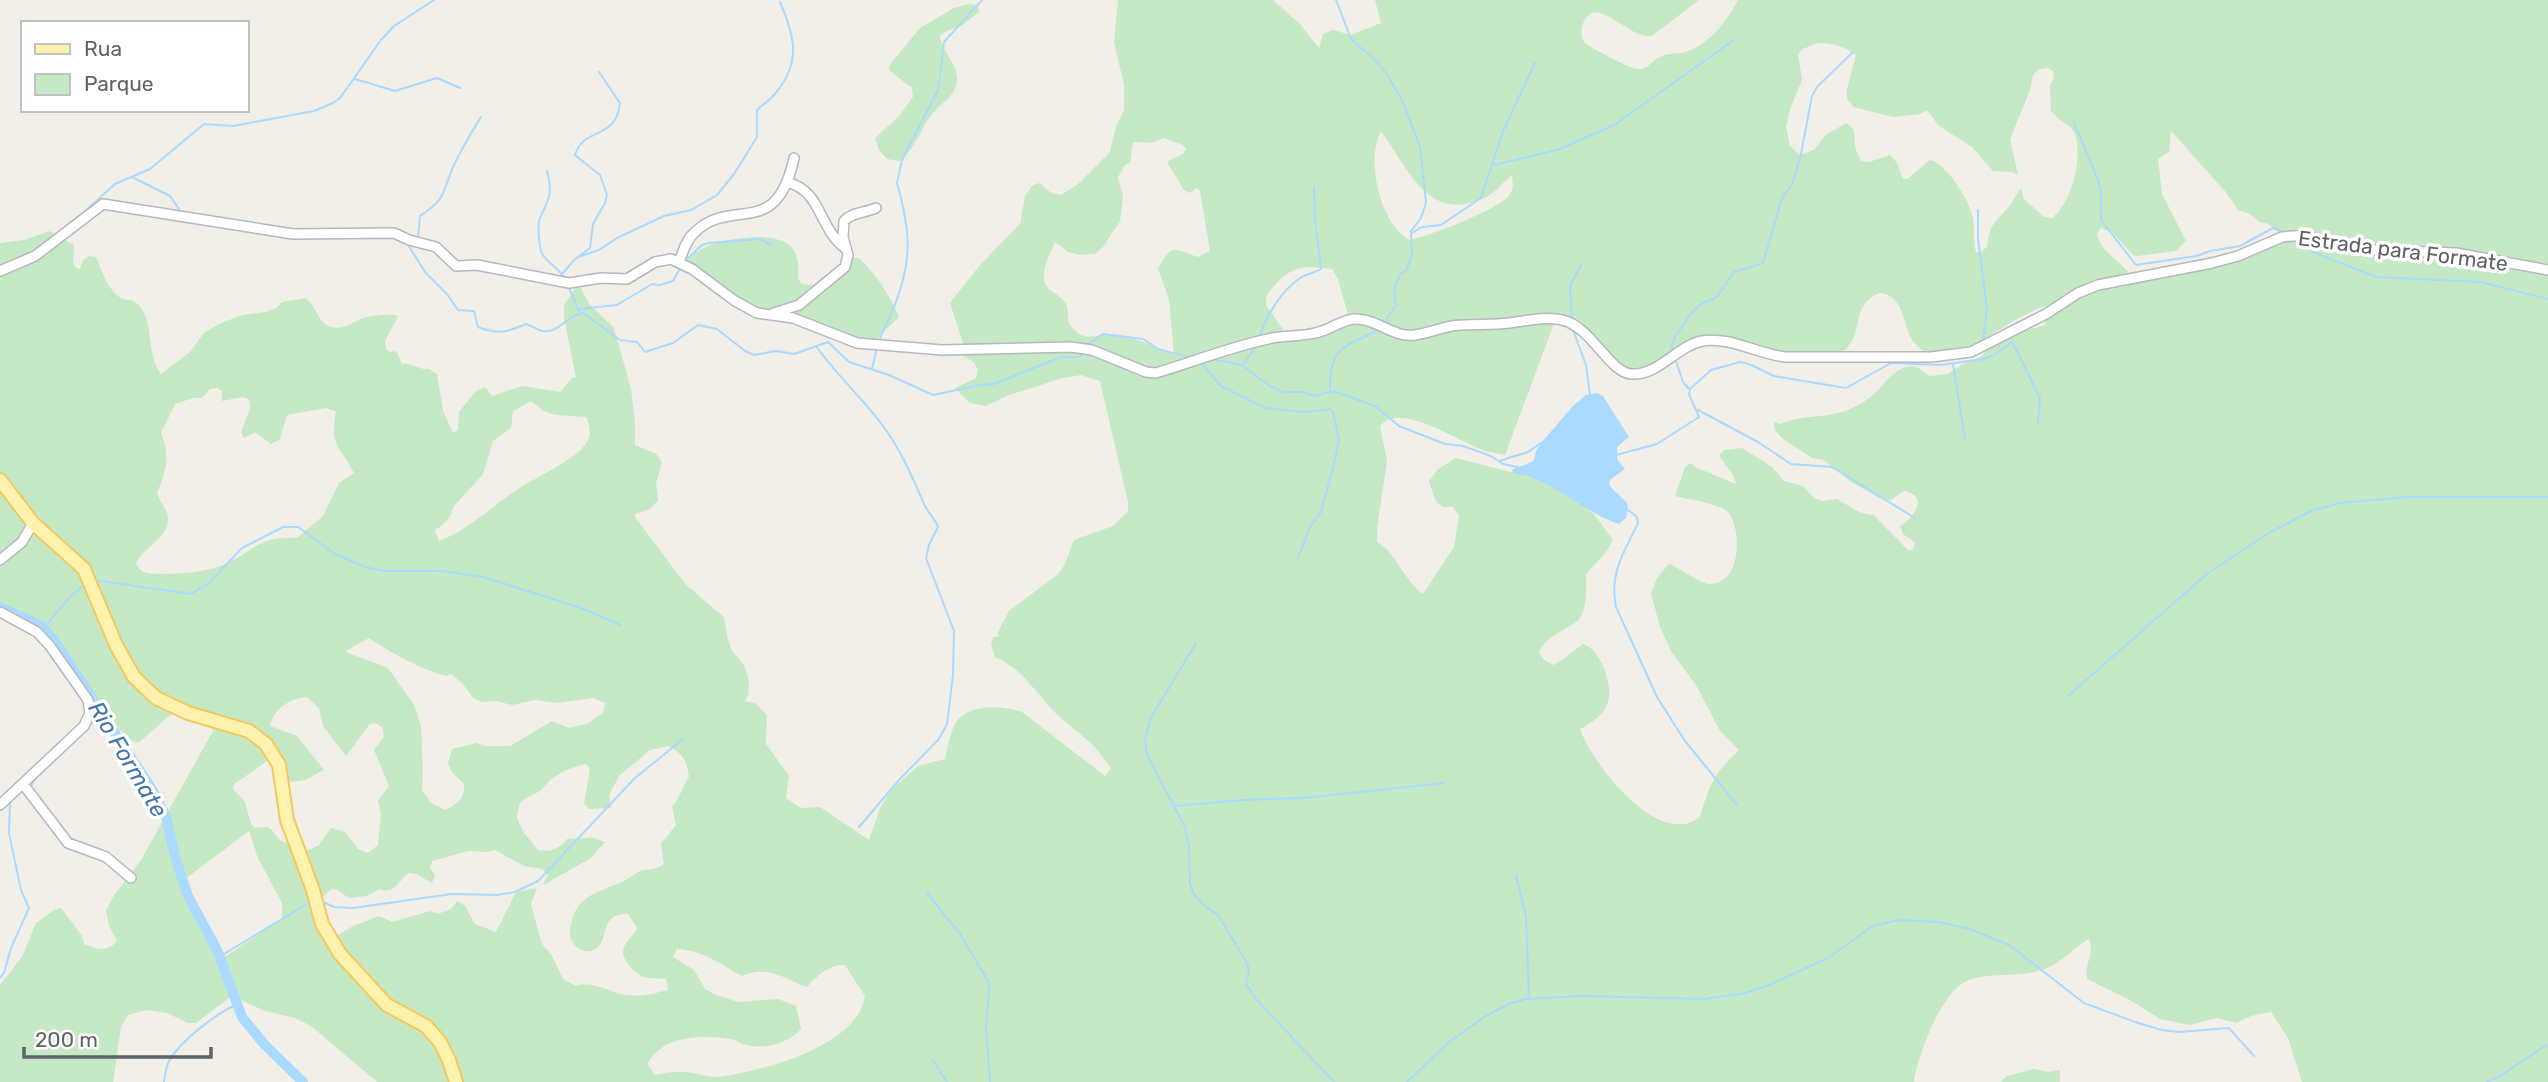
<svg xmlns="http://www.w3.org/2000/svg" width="2548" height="1082" viewBox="0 0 2548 1082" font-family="Rubik,sans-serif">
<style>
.green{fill:#c5e8c5;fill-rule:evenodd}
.water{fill:#aadaff}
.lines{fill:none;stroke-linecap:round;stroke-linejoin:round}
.stream{stroke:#aadaff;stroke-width:2}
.river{stroke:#aadaff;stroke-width:10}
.minor-casing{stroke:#b5b8bc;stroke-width:12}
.major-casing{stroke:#f2c960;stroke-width:16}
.minor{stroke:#fff;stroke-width:9}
.major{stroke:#fff2af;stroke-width:12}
.labels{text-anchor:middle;stroke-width:7;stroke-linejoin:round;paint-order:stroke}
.street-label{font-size:21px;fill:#5f6368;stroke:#fff}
.water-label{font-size:23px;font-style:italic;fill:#4174aa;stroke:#fff}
</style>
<rect width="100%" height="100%" fill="#f1efe8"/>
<path class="green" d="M 1118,0 L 1273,0 L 1300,24 L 1319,48 L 1323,34 L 1333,30 L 1351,35 L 1381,23 L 1375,0 L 1699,0 L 1652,36 C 1631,39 1606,5 1590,14 C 1582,19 1578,36 1585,43 C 1593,49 1627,67 1637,69 C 1648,70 1651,61 1660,57 C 1667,53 1678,54 1686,52 C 1710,44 1727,21 1738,0 L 2548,0 L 2548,1082 L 2302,1082 L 2288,1038 L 2271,1012 L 2251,1016 L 2236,1023 L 2217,1018 L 2189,1025 L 2160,1019 L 2130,1000 L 2087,979 C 2084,963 2095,956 2089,939 C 2071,949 2059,966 2039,971 C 2016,977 1991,972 1969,980 C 1943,988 1917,1056 1914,1082 L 377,1082 L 311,1026 L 295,1018 L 265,1011 L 232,996 L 196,1023 L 188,1023 L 167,1013 L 146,1010 L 128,1015 L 121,1027 L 113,1082 L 0,1082 L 0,985 L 22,957 L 36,923 L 54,910 L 61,908 L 82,936 L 84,944 C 96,949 107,953 117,941 L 109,926 L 106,910 L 115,894 L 141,860 L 213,731 L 212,724 L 175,713 L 169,716 L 138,743 L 133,741 C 120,733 110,713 93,718 L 94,711 L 33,629 L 0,613 L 0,243 L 24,240 L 49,231 L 74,245 L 73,261 L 76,268 L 80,269 L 83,260 L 89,256 L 96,257 C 103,273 111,302 132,300 C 157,314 144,352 161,374 L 190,352 L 204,333 L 219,324 L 242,315 L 266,312 L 276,308 L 282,302 L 306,298 C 314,305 319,320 325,324 C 339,333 349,324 361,319 C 367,316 393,313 398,316 L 385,341 L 386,349 L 390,352 L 396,351 L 402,364 C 412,362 418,370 429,369 L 437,374 L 443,411 L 453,433 L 458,430 L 459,412 L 475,392 L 485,387 L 492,396 L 522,386 L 560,392 L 573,377 L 576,378 L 564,317 L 564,305 L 576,287 L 580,287 L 590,305 L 614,328 L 631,389 L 635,424 L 635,445 L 656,454 L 662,462 L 656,483 L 658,500 L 650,509 L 635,514 L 635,517 L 686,585 L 724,617 L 728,640 L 732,651 L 744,665 L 749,681 L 748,696 L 745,701 L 755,703 L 767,715 L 766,744 L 789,776 L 786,798 L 801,808 L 820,807 L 869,840 L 881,806 L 891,790 L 918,766 L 945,759 C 947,749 950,736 954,726 C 965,703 1002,705 1022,712 L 1105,776 L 1111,769 C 1099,747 1080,734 1062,719 C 1038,698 1026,670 995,657 L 991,645 L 993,637 L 1000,636 L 997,634 L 1009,611 L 1057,575 L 1064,566 L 1074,540 L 1113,526 L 1128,511 L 1128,502 L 1100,381 L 1081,375 L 1063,378 L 1009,395 L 986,406 L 970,403 L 955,388 L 976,378 L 978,370 L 974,362 L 958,353 L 964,346 L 950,303 L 980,265 L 1020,224 L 1025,196 L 1033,185 L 1040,183 L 1051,193 L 1061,195 L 1077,185 L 1110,152 L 1116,126 L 1124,110 L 1124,84 L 1114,43 ZM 1817,43 C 1832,43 1844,46 1856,55 L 1847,89 L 1847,99 L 1854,107 L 1893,117 L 1920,114 L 1927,110 L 1939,126 L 1972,147 L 1993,171 L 2012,172 L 2018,175 L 2010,139 L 2030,90 L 2033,75 L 2039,69 L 2048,68 L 2053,71 L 2054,78 L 2050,85 L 2051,112 C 2055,113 2056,117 2059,119 C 2066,125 2071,125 2075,134 C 2083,157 2072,203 2052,218 L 2044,217 L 2024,199 L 2021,188 C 2016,194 2013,202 2008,208 C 1993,225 1991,222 1987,247 L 1980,253 L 1976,252 C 1973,242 1975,229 1973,218 C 1970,201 1947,164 1930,160 L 1907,179 L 1903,179 L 1897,163 L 1890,155 L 1869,162 L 1861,161 C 1859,155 1855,150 1855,144 C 1854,133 1856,129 1846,123 L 1826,135 L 1814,150 L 1800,155 L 1790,146 L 1786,127 L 1790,109 L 1802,80 L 1798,54 L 1803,49 ZM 1381,131 C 1407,166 1427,223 1482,199 C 1493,195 1503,182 1512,175 C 1513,182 1514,190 1509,196 C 1494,211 1430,236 1409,240 C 1380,223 1365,160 1381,131 ZM 2171,131 L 2225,191 L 2238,210 L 2250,214 L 2261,223 L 2266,223 L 2283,234 L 2208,267 L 2182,275 L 2133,279 C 2123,261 2101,254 2097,234 L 2101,228 L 2113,233 L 2133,255 L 2137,256 L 2176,251 L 2186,241 L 2162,194 L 2158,159 L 2169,152 ZM 1164,138 L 1183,145 L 1186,149 L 1183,154 L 1167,162 L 1184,190 L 1190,193 L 1197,188 L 1200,191 L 1210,251 L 1198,257 C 1173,249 1172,242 1158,269 L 1169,299 L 1174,355 C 1156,346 1139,340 1120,335 C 1101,330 1085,348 1069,323 C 1068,318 1068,311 1067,306 C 1061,291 1043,294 1044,275 C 1044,264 1051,252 1055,242 L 1068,252 L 1080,255 L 1095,254 L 1103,247 L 1120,221 L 1123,196 L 1118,177 L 1125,165 L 1130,163 L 1133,142 L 1152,143 ZM 1306,267 L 1332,269 L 1338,279 L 1348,315 L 1308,332 L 1284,331 L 1266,305 L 1266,296 C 1276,282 1288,269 1306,267 ZM 1879,293 C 1903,294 1903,323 1911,338 C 1915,345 1921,350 1928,353 C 1941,352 1955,353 1967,348 C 1986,340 2036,302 2054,306 L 2045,320 L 2045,325 L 2021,332 L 1994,345 L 1979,358 L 1963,364 L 1948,374 L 1929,376 C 1926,374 1920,368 1916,367 C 1896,363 1885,385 1872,396 C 1867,400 1860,404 1854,407 C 1831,420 1803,413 1781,424 L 1774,422 L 1775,430 L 1782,438 L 1812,458 L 1824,460 L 1850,481 L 1879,498 L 1891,500 L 1904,491 C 1930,496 1914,518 1900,526 L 1903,534 L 1915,542 L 1913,549 L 1909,551 L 1873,515 L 1861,513 L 1837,499 L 1822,501 L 1814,498 L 1803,486 L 1784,481 L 1772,467 L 1742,448 L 1724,450 L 1719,456 L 1733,475 L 1736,484 L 1695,467 L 1691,463 L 1685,467 L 1675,496 C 1687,499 1720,504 1728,512 C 1743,531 1741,586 1708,584 C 1701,583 1679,568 1669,564 L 1657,578 L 1651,593 L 1660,627 L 1671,651 L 1696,685 L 1720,731 L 1739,750 C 1713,775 1710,784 1700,817 C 1659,850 1592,764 1580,729 C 1591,723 1604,716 1608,702 C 1613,684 1601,650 1583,644 L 1559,662 L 1553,665 L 1544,660 L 1539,652 C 1550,629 1577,630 1583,612 C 1587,600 1586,586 1586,574 L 1606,552 L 1613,540 L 1593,513 L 1581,503 L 1538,479 L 1456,458 L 1438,469 L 1429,481 L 1436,502 L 1443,507 L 1453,507 L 1459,516 L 1454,547 L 1423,594 C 1404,581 1398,555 1377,542 L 1377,527 L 1387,461 L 1380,426 C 1400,402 1455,439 1478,448 C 1486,452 1496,453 1505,455 L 1549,337 L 1553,326 L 1561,322 L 1587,336 L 1628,375 L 1637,380 L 1699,344 L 1713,341 L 1757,352 L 1776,360 L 1836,355 C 1868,342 1846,308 1879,293 ZM 217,388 L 222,391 L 222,401 L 243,397 L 249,399 L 250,409 L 241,432 L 244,438 L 255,432 L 271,444 L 280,439 L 287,415 L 326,408 L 336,411 C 330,447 338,443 354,473 L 339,483 L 323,516 L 297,538 C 257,535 253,553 221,566 C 206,572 160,577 144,572 C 141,571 138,567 136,564 C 142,547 174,536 167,513 C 165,506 159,501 157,493 C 166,471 171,457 161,433 L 175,404 L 193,398 L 202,398 L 210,389 ZM 531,401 L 544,411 L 555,415 L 586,417 C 589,423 591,431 589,438 C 581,459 533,478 515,491 C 490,508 468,530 439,541 L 435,531 L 437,527 L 439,528 L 449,518 L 454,506 L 483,474 L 493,441 L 511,428 L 513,411 ZM 369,638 C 393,654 418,668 446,676 L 451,674 L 463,684 L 473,698 L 482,702 L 496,701 L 512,705 L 535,700 L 557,703 L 593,698 L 605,703 L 603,713 L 587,724 L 569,728 L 552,721 L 510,746 L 486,746 L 477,743 L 452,749 L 448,763 L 452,772 L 464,784 C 465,799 458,804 445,810 L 431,803 L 422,790 L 423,773 L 421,726 L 414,705 L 388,668 L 348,653 L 346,651 ZM 307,697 L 319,708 L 323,726 L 346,756 L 370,724 L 375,723 L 383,728 L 384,737 L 374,750 L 389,786 L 378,801 L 381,814 L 378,845 L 368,853 L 358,849 L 345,832 L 331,828 L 319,845 L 305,852 L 280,840 L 271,829 L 267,827 L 255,828 L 251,824 L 245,802 L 233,789 L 234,784 L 269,760 L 291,782 L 305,780 L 324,770 L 297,736 L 270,726 C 273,709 290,698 307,697 ZM 668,746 C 683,754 687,760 689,777 C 682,787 681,797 672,806 L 676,825 L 661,844 L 664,864 C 656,869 653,869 644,870 C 639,870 632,877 626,880 C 604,891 579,893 572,920 C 570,928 568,935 572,941 C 576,948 582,952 590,951 C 612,947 596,912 628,914 L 637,928 C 634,936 624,941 623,952 C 623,961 635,974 644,977 C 649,979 660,978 666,979 L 668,990 C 653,994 637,998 621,994 C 605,990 593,981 576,986 L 563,979 L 551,954 L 543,946 L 540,938 L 531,904 L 537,888 L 516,892 L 496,932 L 475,924 L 465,906 L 457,901 L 451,909 L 438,914 L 430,911 L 392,922 L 379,916 L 353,926 L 338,935 L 334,934 L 321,909 L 321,899 L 331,889 L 337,890 L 349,898 L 366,896 L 380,889 C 394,895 399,881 408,873 L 416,874 L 432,883 L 435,875 L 430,868 L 432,861 L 468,851 L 486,852 L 495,850 L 524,866 L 542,869 L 548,875 L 543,885 L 591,858 L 605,842 L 594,838 L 567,839 C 560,848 550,853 538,850 L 524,833 L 517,818 C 519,794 526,801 541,790 C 544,788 546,784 549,781 C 560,772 572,767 586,764 L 590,769 L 584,804 L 589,809 L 611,808 L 609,795 L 619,776 L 650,750 ZM 249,831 L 258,858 L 282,903 L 282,919 L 223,958 L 185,879 ZM 677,949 C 703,950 720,964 742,976 C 767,965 783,978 807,987 C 817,976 829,964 845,965 L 865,996 C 858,1047 761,1071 719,1077 C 710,1078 701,1074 693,1073 C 681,1071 667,1072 655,1075 L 647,1064 C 664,1034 701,1035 731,1039 C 737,1040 740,1044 746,1045 C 766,1050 788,1043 801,1029 L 796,1006 L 778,999 L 738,1002 L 716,995 L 705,989 L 694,970 L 673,957 Z
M 969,4 L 978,5 L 979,12 L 961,26 L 946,31 L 940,36 C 941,51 960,67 957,82 C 953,99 943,101 934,112 C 920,127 917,149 899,161 L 887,159 L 879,150 L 875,138 L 899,116 L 913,97 L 912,88 L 890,71 L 889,66 L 920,28 L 954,8 Z
M 757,237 C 788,238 801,246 798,279 L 802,284 L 813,285 L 850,258 L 859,258 C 876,274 890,295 899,317 L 876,339 L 866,344 L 850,345 L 831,338 L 804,322 L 767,318 L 685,262 C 706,241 729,239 757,237 Z
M 2034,1069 L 2048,1072 L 2060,1070 L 2060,1082 L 2001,1082 L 2007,1076 Z"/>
<path class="water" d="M 1597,393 L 1603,396 L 1629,437 L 1617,447 L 1617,459 L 1625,469 L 1611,479 L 1609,483 C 1612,492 1623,496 1628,505 L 1626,518 L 1619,524 C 1591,515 1568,494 1540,481 C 1532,477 1522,475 1513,473 L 1512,470 C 1519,465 1527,466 1534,460 L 1536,451 L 1542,442 L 1572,407 L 1586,395 Z"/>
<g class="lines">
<path class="stream" d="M 1336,0 L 1351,39 L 1379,64 L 1388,76 L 1402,100 L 1420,147 L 1426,203 L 1421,218 L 1411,231 L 1412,255 L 1406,271 L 1401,273 L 1394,287 L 1396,305 L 1384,323
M 355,79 L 395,91 L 437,78 L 460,88
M 2074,122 L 2098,180 L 2101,194 L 2101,220 L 2136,265 L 2197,256 L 2210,251 L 2240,246 L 2273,228 L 2285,233
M 1494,165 L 1560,149 L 1614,125 L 1734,40
M 547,171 C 553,193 549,199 540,218 C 537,225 539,243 541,251 C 545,263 561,268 565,280
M 132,177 L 170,196 L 181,212
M 1978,210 L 1978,239 L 1987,310 L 1983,340
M 72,223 L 115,184 L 150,169 L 204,124 L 233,126 L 314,111 L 333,103 L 340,98 L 381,40 L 394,26 L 434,0
M 1412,233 L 1422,227 L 1441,225 L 1481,198 L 1504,129 L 1535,63
M 418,238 L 420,216 C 447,198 442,193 453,167 C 461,150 471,133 481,117
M 2295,240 L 2313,252 L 2376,277 L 2481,282 L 2548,299
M 407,243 L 425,272 L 447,294 L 458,310 L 474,311 L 478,327 C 499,335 507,332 526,324 C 532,326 537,329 542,331 C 559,334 568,314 583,313 L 620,340 L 637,342 L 645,352 L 673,343 L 698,325 L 717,329 L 745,351 L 754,355 L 776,351 L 794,354 L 828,342 L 849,362 L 889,375 L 933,395 L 980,385 L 994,384 L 1061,357 L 1080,357 L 1083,353
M 581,256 L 599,250 L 617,238 L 664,216 L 691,210 L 717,195 L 734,174 L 757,137 L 757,110 C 762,105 769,101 774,95 C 802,63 795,37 780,2
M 685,261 L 702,245 L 708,243 L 760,239 L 772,245
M 563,273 L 574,260 L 590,248 L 593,224 L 605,203 L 607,195 L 600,175 L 575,155 C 584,126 616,141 620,103 L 599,72
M 569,288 L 579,312
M 578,309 L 617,305 L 652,284 L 660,285 L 673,281 L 680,268
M 1572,321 L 1570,286 L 1581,265
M 1573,330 L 1586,365 L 1590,395
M 1259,338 C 1266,316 1281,291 1300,278 C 1307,274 1314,273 1321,269 L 1315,219 L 1314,187
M 879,342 C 882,331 888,322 892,312 C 913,262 911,233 897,183 L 902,160 L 938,90 L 944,42 L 982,0
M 1087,345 L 1103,334 L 1143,339 L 1158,349 L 1188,357
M 816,346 C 835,373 860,396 880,422 C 899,446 912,476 924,504 C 928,513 935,519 938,527 L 929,545 L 926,558 L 954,631 L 953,675 L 947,724 L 939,739 L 899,780 L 859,827
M 1673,353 L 1671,348 L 1676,335 L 1693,311 L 1703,303 L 1717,297 L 1734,272 L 1763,263 L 1780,205 L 1784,194 L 1792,185 L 1801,154 L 1812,96 L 1817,87 L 1853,52
M 1211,359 L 1242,365 L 1268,385 L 1283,392 L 1302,392 L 1315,396 L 1333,391 L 1375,406 L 1399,426 L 1445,444 L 1463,446 L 1491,456 L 1503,464 L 1518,467
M 1201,363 L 1221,386 L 1265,408 L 1304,412 L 1330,409 L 1333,412 L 1339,440 L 1333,468 L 1321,512 L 1310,527 L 1298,558
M 1953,364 L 1965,439
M 1243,365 L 1256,346
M 872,369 L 877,347
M 1330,389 C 1330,345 1344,348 1378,330
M 1690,389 L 1711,370 L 1740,362 L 1749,364 L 1774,376 L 1846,388 L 1891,363 L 1941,365 L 1983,359 L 1995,355 L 2012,341 L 2040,398 L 2038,423
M 1698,410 L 1758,442 L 1791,464 L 1832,467 L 1915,518
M 1616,455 L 1657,444 L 1699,417 L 1689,394 L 1690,390 L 1683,382 L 1675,358
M 1499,461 L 1528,452 L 1544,441
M 1628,510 L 1637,517 L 1638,523 C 1624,553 1609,572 1616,607 L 1657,697 L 1685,741 L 1737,805
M 94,580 L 191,594 L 209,583 L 242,548 L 283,527 L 298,527 L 335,554 L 365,567 L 384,571 L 442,571 L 483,577 L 581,608 L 620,625
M 43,629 L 71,596 L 86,583
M 1196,643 L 1150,719 L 1145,740 L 1147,755 L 1185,827 L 1189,847 L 1190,884 L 1193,893 L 1203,905 L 1218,915 L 1247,963 L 1249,970 L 1246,984 L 1256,999 L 1334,1082
M 2069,695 L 2208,573 L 2269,533 L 2311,511 L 2340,503 L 2407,497 L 2548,497
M 89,726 L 101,714
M 31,786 L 37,776
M 1175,806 L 1244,800 L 1303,798 L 1444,783
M 1516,875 L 1526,917 L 1529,998
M 927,893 L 960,934 L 988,981 L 989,989 L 986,1026 L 990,1082
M 323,902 L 334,907 L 353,908 L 452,894 L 497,895 L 515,892 L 538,881 L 635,778 L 682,740
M 219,957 L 310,902
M 0,978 L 4,973 L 11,948 L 29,908 L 21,890 L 9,833 L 10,802
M 933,1060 L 947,1082
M 164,1082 C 165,1075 166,1067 169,1061 C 181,1040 216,1014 237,1004
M 1407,1082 L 1449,1042 L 1486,1016 L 1511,1003 L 1526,999 L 1581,996 L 1705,999 L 1746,993 L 1769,985 L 1828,958 L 1873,926 L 1899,920 L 1939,922 L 1970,929 L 2009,945 L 2084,1003 L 2138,1023 L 2162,1030 L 2179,1032 L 2229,1028 L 2254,1056
M 2487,1082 L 2500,1076 L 2548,1044"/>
<path class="river" d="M 0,607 L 40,625 L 54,640 L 153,791 L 166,817 L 176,860 L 188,896 L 217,950 L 242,1017 L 264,1044 L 303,1082"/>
<defs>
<path id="minor" d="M 787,182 C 823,192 817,226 845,248
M 679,262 C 683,252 686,240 694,233 C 732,195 776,242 794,158
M 0,271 L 35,256 L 103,204 L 293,234 L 394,233 L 409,240 L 436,247 L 456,266 L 477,265 L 569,283 L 601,278 L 627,279 L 655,262 L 671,259 L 692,269 L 735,301 L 757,313 L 793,318 L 857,343 L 942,350 L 1071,347 L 1092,350 L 1146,372 L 1156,373 C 1193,362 1230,347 1268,339 C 1283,335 1299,337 1315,333 C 1328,331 1341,320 1354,319 C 1376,318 1393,338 1415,335 C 1431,333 1446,325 1462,325 C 1478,324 1494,325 1509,323 C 1526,321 1545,316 1562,320 C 1591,326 1609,372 1631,374 C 1658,376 1677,346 1702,341 C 1729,336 1758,354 1785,357 L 1931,357 L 1971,352 L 2046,314 L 2078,293 L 2098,285 L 2212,263 L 2238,256 L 2282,237 L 2292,236 L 2306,236 L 2372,250 L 2456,253 L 2548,270
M 774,313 L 799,305 L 845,267 L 848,255 L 843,237 L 844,221 C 852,212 865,213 876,208
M 0,560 L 22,542 L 33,523
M 0,612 L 37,632 L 50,646 L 88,700 L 90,713 L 84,726 L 0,805
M 23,784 L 68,843 L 106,857 L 131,878"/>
<path id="major" d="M 0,480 L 33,523 L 84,569 L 116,645 L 134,677 L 156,698 L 188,713 L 249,731 L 266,744 L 279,765 L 287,820 L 313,890 L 322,924 L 340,954 L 387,1005 L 426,1026 L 440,1042 L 449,1060 L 456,1082"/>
</defs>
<use href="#minor" class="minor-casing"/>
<use href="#major" class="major-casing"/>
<use href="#minor" class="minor"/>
<use href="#major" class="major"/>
</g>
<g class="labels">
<g class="street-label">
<text transform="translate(2403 251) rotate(7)" y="7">Estrada para Formate</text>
</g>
<g class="water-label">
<text transform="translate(128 759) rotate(59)" y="8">Rio Formate</text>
</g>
</g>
<rect x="21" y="21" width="228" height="91" fill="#ffffff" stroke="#bfc1c3" stroke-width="2"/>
<rect x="35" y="44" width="35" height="10" fill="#fff2af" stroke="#bfc1c3" stroke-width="2"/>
<text x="84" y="56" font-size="21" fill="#5f6368">Rua</text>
<rect x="35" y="74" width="35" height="21" fill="#c5e8c5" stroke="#bfc1c3" stroke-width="2"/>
<text x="84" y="91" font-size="21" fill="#5f6368">Parque</text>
<path d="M24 1047v10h187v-10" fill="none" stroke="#5f6368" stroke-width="3.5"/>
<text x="35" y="1047" font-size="21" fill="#5f6368" stroke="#ffffff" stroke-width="5" paint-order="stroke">200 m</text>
</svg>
